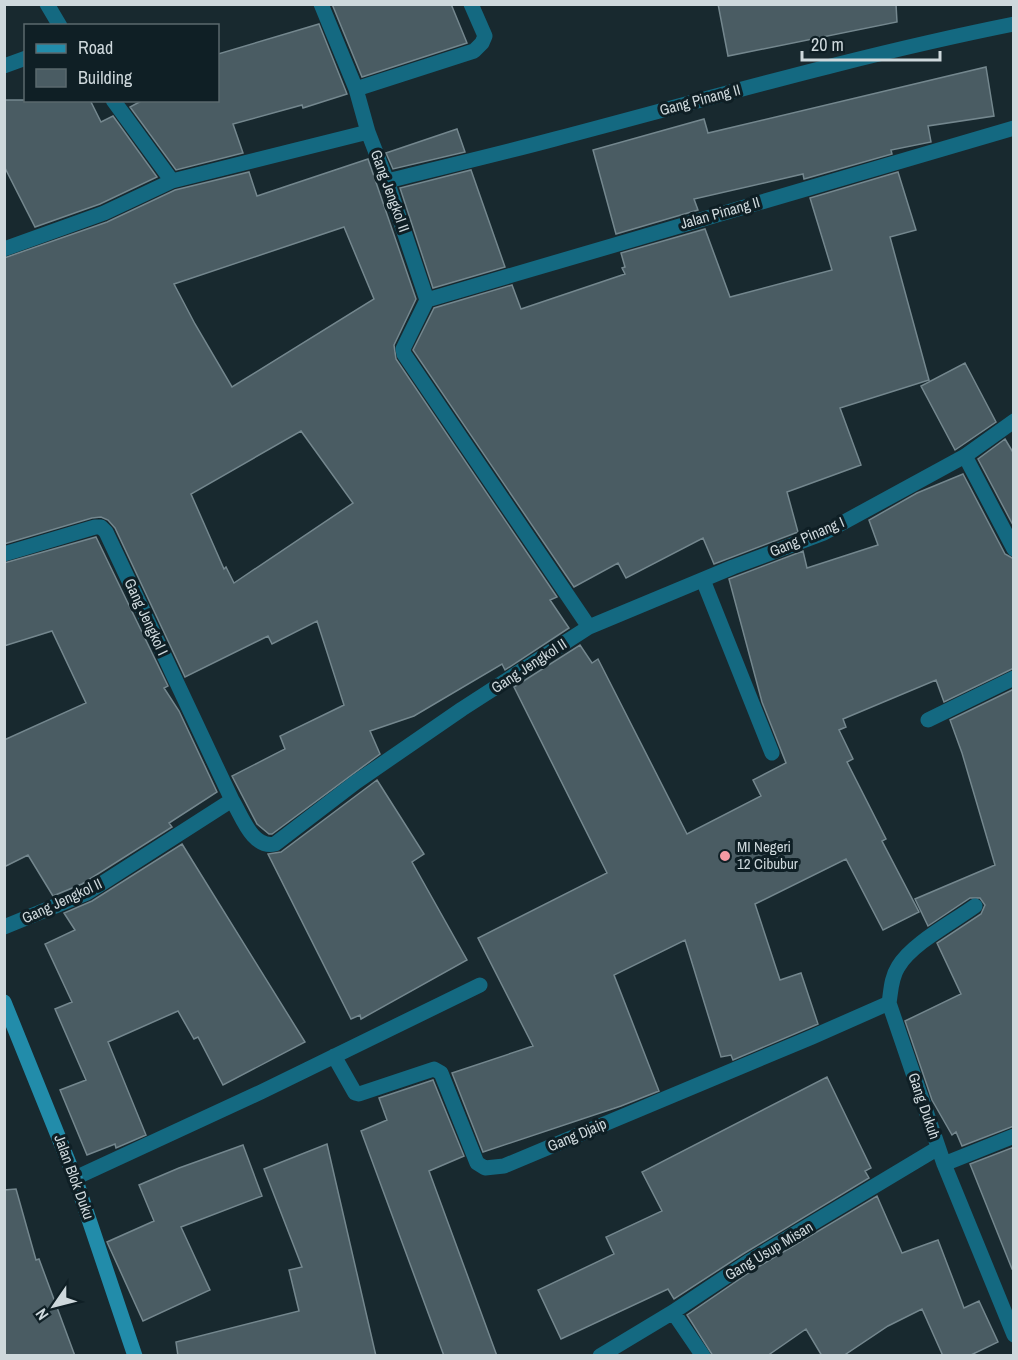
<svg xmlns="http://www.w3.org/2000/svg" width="1018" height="1360" viewBox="0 0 1018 1360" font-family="'Archivo Narrow',sans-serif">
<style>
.building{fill:#4a5c63;stroke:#74878e;stroke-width:1.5;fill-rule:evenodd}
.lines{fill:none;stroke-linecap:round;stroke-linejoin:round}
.street{stroke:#146981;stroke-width:15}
.secondary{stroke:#228caa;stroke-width:15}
.poi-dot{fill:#f49aa3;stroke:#0f1f25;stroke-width:2}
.labels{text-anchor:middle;stroke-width:6;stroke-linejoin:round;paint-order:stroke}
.street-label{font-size:15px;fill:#ced8dc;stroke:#0f1f25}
.poi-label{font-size:15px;fill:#ced8dc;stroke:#0f1f25;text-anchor:start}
</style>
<rect width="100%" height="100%" fill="#18292f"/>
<path class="building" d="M 332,4 L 451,4 L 467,43 L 362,77 Z
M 718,4 L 896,4 L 897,22 L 728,56 Z
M 319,24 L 347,94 L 303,108 L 302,105 L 233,124 L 243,153 L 176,170 L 130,107 L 143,100 L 218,100 L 218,54 Z
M 986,67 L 994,116 L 928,126 L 931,142 L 891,150 L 892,154 L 804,179 L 803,174 L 694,199 L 698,210 L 616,234 L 593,150 L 704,119 L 708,133 Z
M 4,100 L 90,100 L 101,122 L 113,116 L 157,177 L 100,204 L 35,227 L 4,166 Z
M 457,129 L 465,152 L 393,169 L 386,153 Z
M 368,159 L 416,299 L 394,345 L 396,359 L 557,597 L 550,600 L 569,628 L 505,670 L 502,664 L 414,716 L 370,731 L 380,754 L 272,834 L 269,834 L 257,824 L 232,776 L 285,749 L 280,736 L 344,705 L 317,621 L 272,644 L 268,636 L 185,677 L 115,528 L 108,520 L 101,517 L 92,518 L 4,544 L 4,258 L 107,222 L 175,190 L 249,172 L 257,196 ZM 344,227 L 374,299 L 232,387 L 195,324 L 174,284 ZM 301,431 L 353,503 L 234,583 L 226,567 L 224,569 L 191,494 Z
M 471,170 L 505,267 L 433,288 L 400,188 Z
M 898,172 L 916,230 L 890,237 L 929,380 L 840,408 L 861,465 L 787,492 L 798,532 L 714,564 L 703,538 L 626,578 L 618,563 L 574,587 L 413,350 L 434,308 L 512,285 L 521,309 L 625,274 L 622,268 L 625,267 L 621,253 L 705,229 L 730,297 L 832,270 L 810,198 Z
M 965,363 L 996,422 L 955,450 L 921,386 Z
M 1005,439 L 1014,454 L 1014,527 L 978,459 Z
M 963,474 L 1005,554 L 1014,559 L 1014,668 L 944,702 L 936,680 L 843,719 L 846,727 L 839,730 L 853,759 L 847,762 L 886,839 L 882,841 L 919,912 L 883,930 L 846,859 L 755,904 L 780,980 L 801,973 L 818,1024 L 733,1060 L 731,1055 L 721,1057 L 685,940 L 614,975 L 659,1091 L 621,1106 L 483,1152 L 452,1073 L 533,1046 L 478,938 L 607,873 L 514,687 L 580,645 L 592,663 L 598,659 L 687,834 L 761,796 L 753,780 L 786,763 L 762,702 L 729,579 L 803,551 L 807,568 L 878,545 L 869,520 L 917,493 Z
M 96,537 L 168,686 L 164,688 L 179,711 L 217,792 L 169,823 L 172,827 L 82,884 L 53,896 L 28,855 L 4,867 L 4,740 L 86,703 L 52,631 L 4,646 L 4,563 Z
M 1014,689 L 1014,1126 L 962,1146 L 956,1132 L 952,1135 L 932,1100 L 905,1021 L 961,994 L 937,943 L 981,914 L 985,905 L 980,898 L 970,898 L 928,926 L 915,899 L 995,865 L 962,753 L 950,720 Z
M 377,780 L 424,854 L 412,862 L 467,960 L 361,1019 L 360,1015 L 351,1019 L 268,854 L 281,852 Z
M 182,844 L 305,1042 L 223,1085 L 198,1037 L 194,1039 L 178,1011 L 108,1042 L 146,1135 L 116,1148 L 115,1144 L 87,1155 L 60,1090 L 86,1080 L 55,1009 L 72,1002 L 45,944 L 75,930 L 64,913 L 92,901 Z
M 827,1077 L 871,1168 L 865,1171 L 869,1178 L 743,1254 L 674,1299 L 668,1289 L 561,1339 L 538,1290 L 614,1254 L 606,1237 L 662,1211 L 642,1172 Z
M 433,1080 L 464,1156 L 429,1171 L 497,1356 L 444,1356 L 361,1131 L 387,1120 L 379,1098 Z
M 327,1144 L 376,1356 L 178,1356 L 176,1342 L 299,1311 L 289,1270 L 302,1267 L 264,1169 Z
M 243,1145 L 262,1196 L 181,1227 L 210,1290 L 143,1321 L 107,1242 L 154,1221 L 139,1185 L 179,1168 Z
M 1014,1147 L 1014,1268 L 1012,1269 L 970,1164 Z
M 16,1189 L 36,1260 L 39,1259 L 75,1356 L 4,1356 L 4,1190 Z
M 877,1196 L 902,1253 L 938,1240 L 964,1308 L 979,1301 L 998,1342 L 969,1356 L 943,1356 L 922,1309 L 888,1326 L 843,1356 L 822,1356 L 806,1329 L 767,1356 L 713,1356 L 687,1315 L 753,1270 Z"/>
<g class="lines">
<path class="street" d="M 47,4 L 60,26
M 321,4 L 356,89 L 368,132 L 387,181 L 427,300 L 403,349 L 404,354 L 589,627
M 4,66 L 26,58
M 356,89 L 474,51 L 482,43 L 485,36 L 471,4
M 113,100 L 172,181 L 368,132
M 387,181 C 443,167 499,154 555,139 C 707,99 859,55 1014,24
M 4,249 L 104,213 L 172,181
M 427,300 L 1014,128
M 965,456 L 1014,549
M 4,554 L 95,527 L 101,527 L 106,532 L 232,800 C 242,816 252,849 275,844 L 356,782 L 462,709 L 589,627 L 733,567 L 824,533 L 965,456 L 1014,421
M 703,580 L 772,753
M 928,720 L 1014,678
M 975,906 C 953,922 911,944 898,967 C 891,978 891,991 889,1003 L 944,1164 L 1014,1335
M 4,927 L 87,893 L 232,800
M 334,1056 L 355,1093 L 359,1094 L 434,1069 L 441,1073 L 477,1163 L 485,1168 L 504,1166 L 812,1037 L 889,1003
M 944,1164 L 1014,1136
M 75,1178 L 261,1092 L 480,985
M 673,1312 L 703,1356
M 600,1356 L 673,1312 L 748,1262 L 938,1148"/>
<path class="secondary" d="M 4,1002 L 75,1178 L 135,1356"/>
</g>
<circle class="poi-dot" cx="725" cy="856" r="6"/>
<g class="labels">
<g class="street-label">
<text transform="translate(700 100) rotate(-15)" y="5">Gang Pinang II</text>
<text transform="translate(390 191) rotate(70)" y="5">Gang Jengkol II</text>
<text transform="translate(720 213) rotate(-16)" y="5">Jalan Pinang II</text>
<text transform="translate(807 537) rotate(-23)" y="5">Gang Pinang I</text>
<text transform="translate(146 617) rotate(65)" y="5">Gang Jengkol I</text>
<text transform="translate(529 666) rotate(-33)" y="5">Gang Jengkol II</text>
<text transform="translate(62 901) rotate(-25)" y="5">Gang Jengkol II</text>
<text transform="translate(924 1106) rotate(71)" y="5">Gang Dukuh</text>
<text transform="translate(577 1135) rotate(-23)" y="5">Gang Djaip</text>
<text transform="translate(74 1177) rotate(70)" y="5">Jalan Blok Duku</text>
<text transform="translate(769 1251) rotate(-31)" y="5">Gang Usup Misan</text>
</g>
<g class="poi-label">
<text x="737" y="852">MI Negeri<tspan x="737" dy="17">12 Cibubur</tspan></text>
</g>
</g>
<rect width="1018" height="1360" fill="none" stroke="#ced8dc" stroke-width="12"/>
<rect x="24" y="24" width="195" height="78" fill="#0f1f25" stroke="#5b696e" stroke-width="1.5"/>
<rect x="36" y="44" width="30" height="9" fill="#228caa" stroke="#5b696e" stroke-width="1.5"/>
<text x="78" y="54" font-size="18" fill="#ced8dc">Road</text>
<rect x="36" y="69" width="30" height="18" fill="#4a5c63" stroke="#5b696e" stroke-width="1.5"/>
<text x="78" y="84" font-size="18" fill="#ced8dc">Building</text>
<g transform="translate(54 1306) rotate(235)" stroke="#0f1f25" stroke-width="4.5" paint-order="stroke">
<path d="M0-4.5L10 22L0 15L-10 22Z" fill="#ced8dc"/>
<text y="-9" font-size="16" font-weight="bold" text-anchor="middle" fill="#ced8dc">N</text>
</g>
<path d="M802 51v9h138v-9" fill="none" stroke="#ced8dc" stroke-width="3"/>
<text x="811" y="51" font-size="18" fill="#ced8dc" stroke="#0f1f25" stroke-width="4.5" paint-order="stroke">20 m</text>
</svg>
